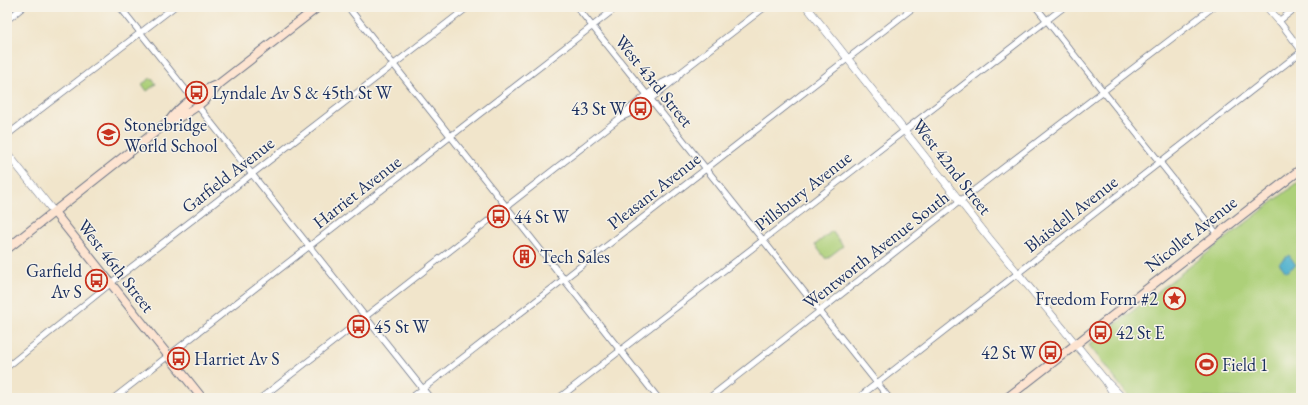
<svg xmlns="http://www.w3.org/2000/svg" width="1308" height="405" viewBox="0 0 1308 405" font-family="'EB Garamond',serif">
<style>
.green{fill:#add079;stroke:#64806c}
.water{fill:#4eb0cd;stroke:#347096}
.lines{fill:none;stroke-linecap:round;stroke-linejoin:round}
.minor-casing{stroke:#666f84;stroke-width:7}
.tertiary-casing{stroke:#666f84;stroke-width:8}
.secondary-casing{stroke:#666f84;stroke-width:10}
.minor{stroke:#fff;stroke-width:5.5}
.tertiary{stroke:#fff;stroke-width:7}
.secondary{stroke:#fde4d1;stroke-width:8}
.labels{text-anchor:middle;stroke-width:3;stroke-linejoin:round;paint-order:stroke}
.street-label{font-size:18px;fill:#1b2f5e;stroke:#f7f3e8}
.poi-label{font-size:18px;fill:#1b2f5e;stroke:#f7f3e8;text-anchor:start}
</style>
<rect width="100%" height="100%" fill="#f7f3e8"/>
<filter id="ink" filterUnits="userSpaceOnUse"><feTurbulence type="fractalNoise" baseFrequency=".025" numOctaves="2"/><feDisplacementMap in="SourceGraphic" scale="8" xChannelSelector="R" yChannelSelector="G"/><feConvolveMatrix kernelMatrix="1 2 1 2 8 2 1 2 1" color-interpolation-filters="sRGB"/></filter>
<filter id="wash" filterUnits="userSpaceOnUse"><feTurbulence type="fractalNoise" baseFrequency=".012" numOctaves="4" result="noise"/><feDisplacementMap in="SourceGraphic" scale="16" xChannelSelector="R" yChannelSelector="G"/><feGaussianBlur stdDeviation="0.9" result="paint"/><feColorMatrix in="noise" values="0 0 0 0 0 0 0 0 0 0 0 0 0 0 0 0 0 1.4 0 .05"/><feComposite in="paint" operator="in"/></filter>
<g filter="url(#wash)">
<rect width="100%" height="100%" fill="#f1e5cb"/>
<path class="green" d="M 151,78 L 156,84 L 147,91 L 142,84 Z
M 1301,180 L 1301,398 L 1130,398 L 1089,345 Z
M 832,231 L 843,246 L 826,259 L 815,245 Z"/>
<path class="water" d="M 1289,255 L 1296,265 L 1286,272 L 1279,263 Z"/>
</g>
<g filter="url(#ink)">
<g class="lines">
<defs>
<path id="minor" d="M 120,7 L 193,99
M 348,7 L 658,398
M 577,7 L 889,398
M 1036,7 L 1217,234
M 1297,7 L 1279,21 L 1301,50
M 7,20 L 23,7
M 197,105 L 430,398
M 620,118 L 624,113 L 662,83 L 680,74
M 7,135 L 174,7
M 7,367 L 116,279 L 468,7
M 114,398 L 617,7
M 261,398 L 620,118 L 635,111 L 676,79 L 680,73 L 765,7
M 411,398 L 914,7
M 559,398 L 1064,7
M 709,398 L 960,201 L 1213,7
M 858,398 L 1301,52"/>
<path id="tertiary" d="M 807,7 L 989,238 L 1105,380 L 1116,398
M 1267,7 L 1279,21
M 7,153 L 54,212
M 1108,383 L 1123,398"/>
<path id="secondary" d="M 174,120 C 190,112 209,99 219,84 L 318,7
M 54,212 L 202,398
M 7,249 L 169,121 C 180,106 201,90 219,84
M 1007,398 L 1301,169"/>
</defs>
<use href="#minor" class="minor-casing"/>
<use href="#tertiary" class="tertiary-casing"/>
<use href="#secondary" class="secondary-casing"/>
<use href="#minor" class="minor"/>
<use href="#tertiary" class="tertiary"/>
<use href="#secondary" class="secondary"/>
</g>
</g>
<defs>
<symbol id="bus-ring" viewBox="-11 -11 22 22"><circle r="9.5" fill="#f7f3e8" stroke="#c8321e" stroke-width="1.5"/><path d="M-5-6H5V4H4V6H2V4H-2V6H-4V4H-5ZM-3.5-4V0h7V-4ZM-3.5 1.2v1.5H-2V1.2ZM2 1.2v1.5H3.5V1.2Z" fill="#c8321e"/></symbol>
<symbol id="school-ring" viewBox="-11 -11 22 22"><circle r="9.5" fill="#f7f3e8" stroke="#c8321e" stroke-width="1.5"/><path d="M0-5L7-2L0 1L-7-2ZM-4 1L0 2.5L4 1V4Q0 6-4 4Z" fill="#c8321e"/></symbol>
<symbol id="building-ring" viewBox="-11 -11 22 22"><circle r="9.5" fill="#f7f3e8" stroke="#c8321e" stroke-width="1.5"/><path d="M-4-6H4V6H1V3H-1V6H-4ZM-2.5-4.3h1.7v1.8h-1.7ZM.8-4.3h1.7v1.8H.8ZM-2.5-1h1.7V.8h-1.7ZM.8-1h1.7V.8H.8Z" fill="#c8321e"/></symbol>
<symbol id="sight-ring" viewBox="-11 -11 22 22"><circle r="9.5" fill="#f7f3e8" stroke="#c8321e" stroke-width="1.5"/><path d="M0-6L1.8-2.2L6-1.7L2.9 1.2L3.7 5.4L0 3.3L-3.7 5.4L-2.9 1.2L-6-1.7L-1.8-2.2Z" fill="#c8321e"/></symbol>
<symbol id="stadium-ring" viewBox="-11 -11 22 22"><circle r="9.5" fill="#f7f3e8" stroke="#c8321e" stroke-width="1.5"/><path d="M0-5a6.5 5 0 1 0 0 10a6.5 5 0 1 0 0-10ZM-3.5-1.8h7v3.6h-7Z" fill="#c8321e"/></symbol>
</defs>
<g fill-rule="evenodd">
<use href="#bus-ring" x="184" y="80" width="25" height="25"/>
<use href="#bus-ring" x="628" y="96" width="25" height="25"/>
<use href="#school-ring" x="96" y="122" width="25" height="25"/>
<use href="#bus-ring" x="486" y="204" width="25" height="25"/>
<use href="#building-ring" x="512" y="244" width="25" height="25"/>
<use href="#bus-ring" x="84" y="268" width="25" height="25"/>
<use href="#sight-ring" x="1162" y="286" width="25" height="25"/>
<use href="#bus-ring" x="346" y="314" width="25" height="25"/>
<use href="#bus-ring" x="1088" y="320" width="25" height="25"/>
<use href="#bus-ring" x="1038" y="340" width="25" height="25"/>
<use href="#bus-ring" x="166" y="346" width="25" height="25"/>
<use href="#stadium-ring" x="1194" y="352" width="25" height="25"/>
</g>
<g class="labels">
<g class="street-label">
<text transform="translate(654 81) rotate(51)" y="6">West 43rd Street</text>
<text transform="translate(952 167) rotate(52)" y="6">West 42nd Street</text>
<text transform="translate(228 175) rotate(-38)" y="6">Garfield Avenue</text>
<text transform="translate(654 191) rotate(-38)" y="6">Pleasant Avenue</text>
<text transform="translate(803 191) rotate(-38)" y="6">Pillsbury Avenue</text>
<text transform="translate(357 192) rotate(-38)" y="6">Harriet Avenue</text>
<text transform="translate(1071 214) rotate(-38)" y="6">Blaisdell Avenue</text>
<text transform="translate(1191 234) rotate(-38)" y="6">Nicollet Avenue</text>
<text transform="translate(876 250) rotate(-38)" y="6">Wentworth Avenue South</text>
<text transform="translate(116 266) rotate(52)" y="6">West 46th Street</text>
</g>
<g class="poi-label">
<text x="212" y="99">Lyndale Av S &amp; 45th St W</text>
<text x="626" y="115" text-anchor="end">43 St W</text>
<text x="124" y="131">Stonebridge<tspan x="124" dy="21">World School</tspan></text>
<text x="514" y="223">44 St W</text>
<text x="540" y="263">Tech Sales</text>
<text x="82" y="277" text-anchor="end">Garfield<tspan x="82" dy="21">Av S</tspan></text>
<text x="1158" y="305" text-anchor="end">Freedom Form #2</text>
<text x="374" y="333">45 St W</text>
<text x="1116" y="339">42 St E</text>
<text x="1036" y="359" text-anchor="end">42 St W</text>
<text x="194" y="365">Harriet Av S</text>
<text x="1222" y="371">Field 1</text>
</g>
</g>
<rect width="1308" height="405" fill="none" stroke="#f7f3e8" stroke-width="24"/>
</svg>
